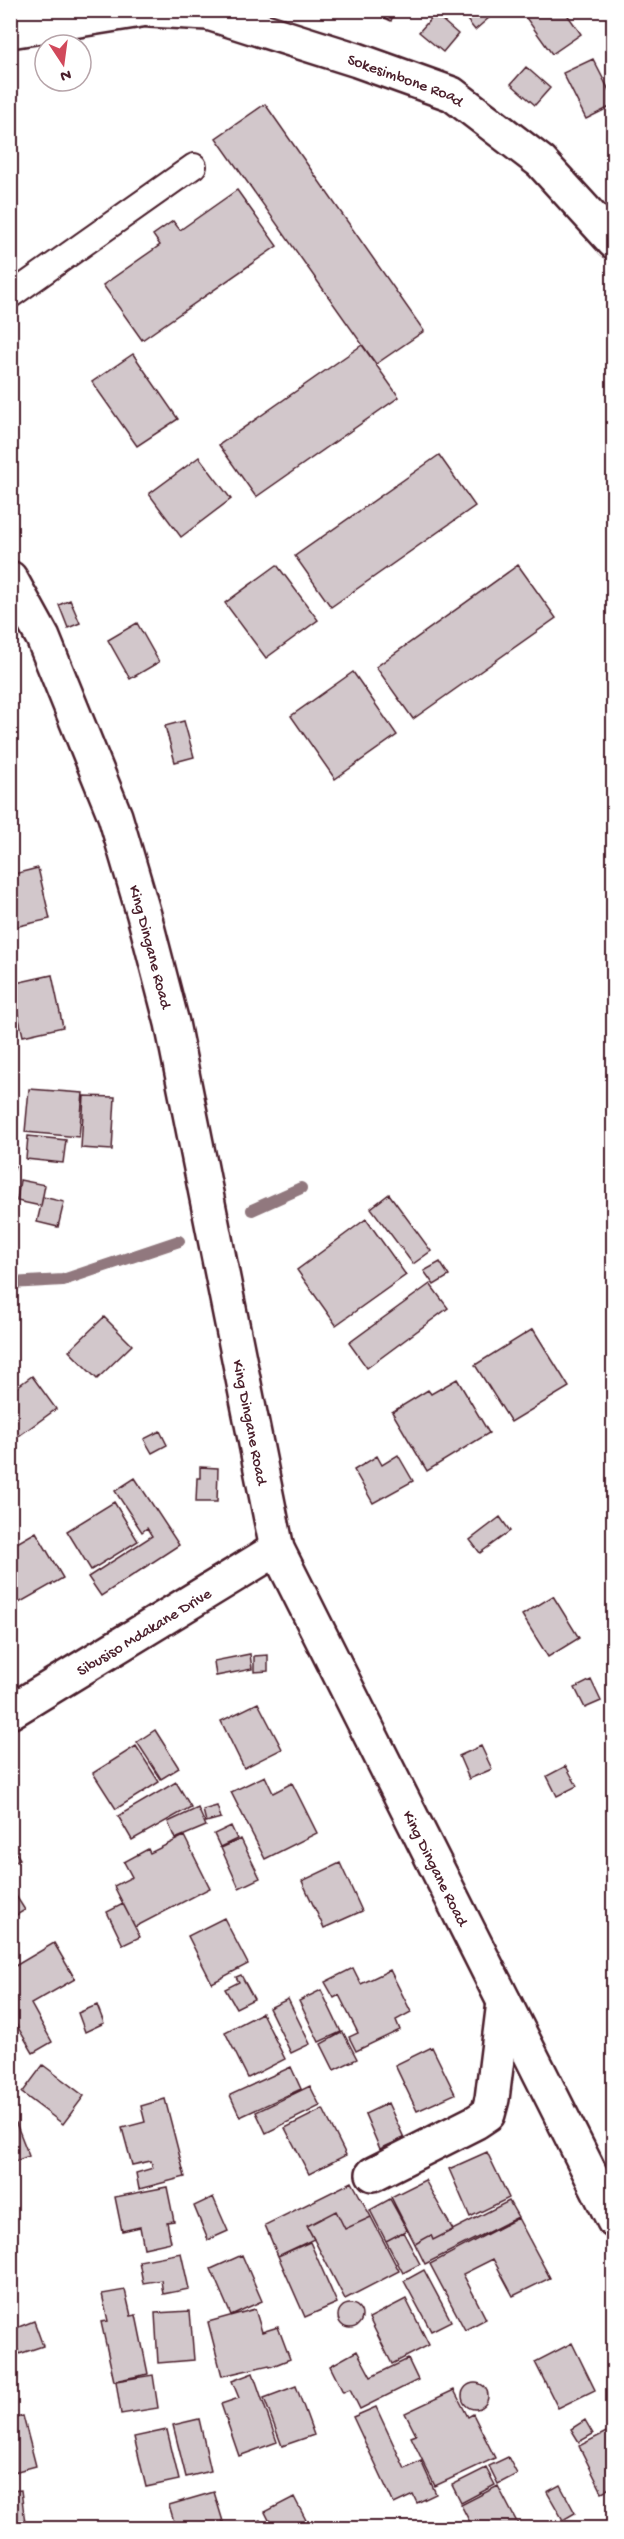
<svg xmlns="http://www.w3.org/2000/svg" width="624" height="2539" viewBox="0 0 624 2539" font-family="'Gochi Hand',sans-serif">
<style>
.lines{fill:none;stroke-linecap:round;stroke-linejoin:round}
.stream{stroke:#91787e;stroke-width:12}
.building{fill:#d2c7cb;stroke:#4a1f2b;stroke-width:1.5}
.lane-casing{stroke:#4a1f2b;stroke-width:28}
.street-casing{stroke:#4a1f2b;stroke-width:38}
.secondary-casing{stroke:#4a1f2b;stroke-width:38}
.lane{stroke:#fff;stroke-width:24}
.street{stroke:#fff;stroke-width:33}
.secondary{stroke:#fff;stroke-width:33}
.labels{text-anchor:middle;stroke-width:5;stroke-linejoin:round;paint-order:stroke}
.street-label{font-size:16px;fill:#4a1f2b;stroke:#fff}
</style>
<rect width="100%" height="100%" fill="#fff"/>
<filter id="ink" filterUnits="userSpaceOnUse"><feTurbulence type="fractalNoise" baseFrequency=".0167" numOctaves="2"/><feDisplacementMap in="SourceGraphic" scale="12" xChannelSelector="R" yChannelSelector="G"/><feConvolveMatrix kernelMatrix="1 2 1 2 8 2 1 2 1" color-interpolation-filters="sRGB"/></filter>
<g filter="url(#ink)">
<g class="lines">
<path class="stream" d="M 252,1210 L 301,1188
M 10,1283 L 63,1280 L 179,1241"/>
</g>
<path class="building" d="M 368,10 L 395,10 L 391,21 Z
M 459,10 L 498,10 L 475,30 Z
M 530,10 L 564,10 L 581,34 L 552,54 L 524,15 Z
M 607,10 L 614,10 L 614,22 Z
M 435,14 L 458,34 L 443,52 L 419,32 Z
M 614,45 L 614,59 L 607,49 Z
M 593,59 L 614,100 L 614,105 L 586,119 L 563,73 Z
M 526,67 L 550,88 L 535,105 L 511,84 Z
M 265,104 L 424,331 L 376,364 L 216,138 Z
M 237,190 L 277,246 L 142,340 L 103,285 L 160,245 L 153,235 L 173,221 L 180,230 Z
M 362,345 L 399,397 L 256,497 L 219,445 Z
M 133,354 L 178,419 L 137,446 L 92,382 Z
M 439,455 L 475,506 L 331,607 L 295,556 Z
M 199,457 L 231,499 L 181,537 L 149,494 Z
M 277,565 L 318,620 L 266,658 L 225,603 Z
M 518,565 L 556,618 L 413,719 L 376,667 Z
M 70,600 L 80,623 L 68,628 L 59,605 Z
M 137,623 L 159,662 L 130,679 L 108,640 Z
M 353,672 L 397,735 L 335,779 L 291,716 Z
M 184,721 L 194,757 L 175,762 L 165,726 Z
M 10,800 L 15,813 L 10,815 Z
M 38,868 L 50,919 L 10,928 L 10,875 Z
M 52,975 L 63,1027 L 23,1036 L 11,984 Z
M 29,1089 L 83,1093 L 79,1137 L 25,1132 Z
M 84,1096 L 115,1097 L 112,1150 L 81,1148 Z
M 28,1136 L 66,1140 L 63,1163 L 26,1159 Z
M 10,1165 L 15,1166 L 10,1182 Z
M 20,1180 L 45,1185 L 41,1206 L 17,1201 Z
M 389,1194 L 431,1251 L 413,1264 L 371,1208 Z
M 43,1197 L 64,1202 L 58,1227 L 37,1222 Z
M 366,1219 L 406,1275 L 336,1325 L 297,1270 Z
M 440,1262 L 449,1276 L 434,1285 L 424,1271 Z
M 430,1284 L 448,1308 L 367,1368 L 349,1343 Z
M 104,1317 L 132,1345 L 97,1379 L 69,1351 Z
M 533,1329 L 569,1387 L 511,1422 L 475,1365 Z
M 32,1376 L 56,1409 L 16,1438 L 10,1430 L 10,1392 Z
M 457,1379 L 489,1433 L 427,1471 L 392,1412 L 428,1390 L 431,1394 Z
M 160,1431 L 167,1445 L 152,1453 L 144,1439 Z
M 398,1455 L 413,1481 L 373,1503 L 354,1470 L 377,1456 L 382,1465 Z
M 200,1467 L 218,1468 L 217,1502 L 196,1502 L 197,1478 L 200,1478 Z
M 135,1478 L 179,1545 L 101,1596 L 88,1577 L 152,1536 L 147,1528 L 142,1532 L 115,1491 Z
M 114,1502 L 138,1541 L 91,1570 L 67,1531 Z
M 500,1517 L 510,1531 L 480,1553 L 470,1540 Z
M 36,1532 L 63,1578 L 10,1608 L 10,1547 Z
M 553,1596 L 579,1638 L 548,1657 L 522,1615 Z
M 250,1654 L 252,1669 L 216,1676 L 214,1661 Z
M 268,1655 L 268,1671 L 254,1672 L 254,1656 Z
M 591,1680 L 601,1701 L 585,1708 L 575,1688 Z
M 258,1703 L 282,1749 L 244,1768 L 221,1721 Z
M 155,1730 L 179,1768 L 161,1779 L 137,1742 Z
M 136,1746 L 159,1782 L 116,1809 L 93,1773 Z
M 481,1746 L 492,1769 L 469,1779 L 459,1756 Z
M 566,1766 L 577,1786 L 557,1796 L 547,1776 Z
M 265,1776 L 273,1793 L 292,1783 L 317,1833 L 265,1859 L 231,1792 Z
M 176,1782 L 191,1807 L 132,1840 L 118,1816 Z
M 217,1806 L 221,1818 L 206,1822 L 203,1810 Z
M 198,1808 L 206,1826 L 175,1839 L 168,1822 Z
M 231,1826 L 237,1839 L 220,1847 L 214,1834 Z
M 184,1836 L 210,1888 L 135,1927 L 114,1886 L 132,1877 L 124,1862 L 148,1849 L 150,1853 Z
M 241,1839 L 260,1878 L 239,1888 L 221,1848 Z
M 10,1844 L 20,1859 L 10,1865 Z
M 340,1863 L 362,1911 L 324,1928 L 302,1881 Z
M 11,1888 L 25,1910 L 10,1919 L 10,1889 Z
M 123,1904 L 140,1937 L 123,1945 L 107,1912 Z
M 224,1918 L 248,1964 L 212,1983 L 188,1936 Z
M 54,1943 L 75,1979 L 31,2004 L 52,2042 L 33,2053 L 10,2014 L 10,1969 Z
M 353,1968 L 361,1984 L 390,1970 L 411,2012 L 396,2020 L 400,2030 L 356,2051 L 349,2037 L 358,2033 L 339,1995 L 334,1998 L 325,1982 Z
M 241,1975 L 254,1999 L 236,2008 L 225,1989 L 239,1982 L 236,1977 Z
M 321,1990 L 341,2032 L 319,2042 L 299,2001 Z
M 288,1999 L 310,2044 L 291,2053 L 269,2008 Z
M 97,2005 L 104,2023 L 85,2032 L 78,2013 Z
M 262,2013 L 285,2059 L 248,2078 L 225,2032 Z
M 343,2032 L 357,2059 L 334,2070 L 321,2044 Z
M 432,2047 L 455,2094 L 417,2111 L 395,2065 Z
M 43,2065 L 84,2096 L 63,2124 L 22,2093 Z
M 291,2067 L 301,2089 L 240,2117 L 230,2095 Z
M 310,2086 L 320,2106 L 266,2133 L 256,2112 Z
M 165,2099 L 185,2177 L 139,2189 L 136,2173 L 153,2168 L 151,2161 L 132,2165 L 122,2128 L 145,2122 L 141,2106 Z
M 388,2103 L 404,2138 L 380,2149 L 365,2114 Z
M 323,2109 L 346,2155 L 309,2174 L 285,2128 Z
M 16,2123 L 29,2156 L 10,2163 L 10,2125 Z
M 487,2152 L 509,2198 L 470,2217 L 449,2169 Z
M 425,2180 L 453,2230 L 433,2240 L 431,2235 L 415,2244 L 391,2197 Z
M 352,2182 L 371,2217 L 345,2229 L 336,2211 L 307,2226 L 314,2239 L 278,2256 L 265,2225 Z
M 167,2187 L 174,2221 L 167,2222 L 171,2242 L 144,2248 L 140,2227 L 122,2231 L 115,2197 Z
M 213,2197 L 228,2231 L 208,2240 L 194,2206 Z
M 390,2199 L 407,2230 L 386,2241 L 370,2210 Z
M 509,2201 L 518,2217 L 425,2264 L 415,2244 L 431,2235 L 433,2240 Z
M 336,2211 L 345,2229 L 371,2217 L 399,2271 L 345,2299 L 307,2226 Z
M 518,2218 L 550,2278 L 513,2296 L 493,2259 L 463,2274 L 486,2319 L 465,2330 L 430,2264 Z
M 403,2232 L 420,2264 L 403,2273 L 386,2241 Z
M 310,2242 L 337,2303 L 305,2317 L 278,2256 Z
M 181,2253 L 189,2289 L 163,2294 L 161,2280 L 143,2283 L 139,2261 Z
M 242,2255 L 262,2301 L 231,2315 L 211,2269 Z
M 424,2270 L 451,2321 L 431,2331 L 404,2281 Z
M 125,2290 L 131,2316 L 136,2315 L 148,2374 L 114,2381 L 101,2322 L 108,2321 L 102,2294 Z
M 406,2299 L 429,2345 L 392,2364 L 369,2318 Z
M338 2316a12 12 0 1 1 24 0a12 12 0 1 1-24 0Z
M 255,2309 L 262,2332 L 278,2327 L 290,2359 L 270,2367 L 269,2365 L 222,2376 L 208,2322 Z
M 190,2311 L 194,2360 L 158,2363 L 155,2313 Z
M 34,2321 L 43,2346 L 19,2354 L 11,2330 Z
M 572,2343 L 595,2390 L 558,2408 L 535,2362 Z
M 357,2351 L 371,2377 L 408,2359 L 418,2380 L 360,2409 L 350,2389 L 343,2392 L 330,2366 Z
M 253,2373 L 277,2442 L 239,2456 L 221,2404 L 239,2398 L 232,2381 Z
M 153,2375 L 158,2408 L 121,2414 L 116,2381 Z
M462 2396a13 13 0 1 1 26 0a13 13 0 1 1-26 0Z
M 296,2386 L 314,2435 L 282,2446 L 264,2398 Z
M 454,2390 L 468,2417 L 473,2414 L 495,2458 L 435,2486 L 411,2437 L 416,2435 L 405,2413 Z
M 376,2407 L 405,2469 L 421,2461 L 436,2494 L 417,2503 L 413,2495 L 394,2504 L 353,2417 Z
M 23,2416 L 36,2466 L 10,2473 L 10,2420 Z
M 199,2419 L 211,2471 L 186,2477 L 173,2425 Z
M 585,2420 L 593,2434 L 579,2442 L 571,2429 Z
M 614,2428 L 614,2486 L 602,2492 L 579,2446 Z
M 167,2430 L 179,2480 L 146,2487 L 134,2437 Z
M 508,2457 L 517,2474 L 498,2484 L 489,2466 Z
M 486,2468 L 495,2485 L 461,2503 L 452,2485 Z
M 560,2485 L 575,2513 L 563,2520 L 547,2492 Z
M 498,2486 L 520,2528 L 473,2528 L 461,2505 Z
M 21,2490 L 25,2523 L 10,2525 L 10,2491 Z
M 214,2492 L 225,2528 L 176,2528 L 169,2505 Z
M 294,2497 L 310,2528 L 273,2528 L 265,2512 Z
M 260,2520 L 264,2528 L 242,2528 Z"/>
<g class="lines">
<defs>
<path id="lane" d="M 10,296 L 194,166"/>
<g id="street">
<path id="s1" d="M 150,10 L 208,13 L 357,60 L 452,94 L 541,162 L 614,242"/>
<path d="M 10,31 L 141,10"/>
<path d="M 373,2174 L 476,2122 L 488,2114 L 492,2099 L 504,2002"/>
</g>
<g id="secondary">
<path id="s2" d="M 10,578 L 43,638 L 115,816 L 144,915 L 172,1023 L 277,1549 L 614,2221"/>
<path id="s3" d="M 10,1712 L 277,1549"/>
</g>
</defs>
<use href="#lane" class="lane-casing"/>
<use href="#street" class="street-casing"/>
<use href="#secondary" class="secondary-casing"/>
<use href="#lane" class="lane"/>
<use href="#street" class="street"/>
<use href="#secondary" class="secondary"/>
</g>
</g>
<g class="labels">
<g class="street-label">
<text dy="6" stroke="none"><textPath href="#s1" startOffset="267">Sokesimbone Road</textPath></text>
<text dy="6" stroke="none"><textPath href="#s2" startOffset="396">King Dingane Road</textPath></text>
<text dy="6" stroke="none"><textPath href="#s2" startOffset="882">King Dingane Road</textPath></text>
<text dy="6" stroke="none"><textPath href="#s3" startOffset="156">Sibusiso Mdakane Drive</textPath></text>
<text dy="6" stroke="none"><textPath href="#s2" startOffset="1368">King Dingane Road</textPath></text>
</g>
</g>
<rect width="624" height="2539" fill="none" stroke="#fff" stroke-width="36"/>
<rect x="18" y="18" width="588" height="2503" fill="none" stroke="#4a1f2b" stroke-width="2" filter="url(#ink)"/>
<g transform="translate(63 63) rotate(167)"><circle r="28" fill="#ffffff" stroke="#b7a5aa" stroke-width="1.5"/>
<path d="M0-4.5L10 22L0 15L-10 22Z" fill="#d1495b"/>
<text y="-9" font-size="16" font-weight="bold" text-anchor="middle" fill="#4a1f2b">N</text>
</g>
</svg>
